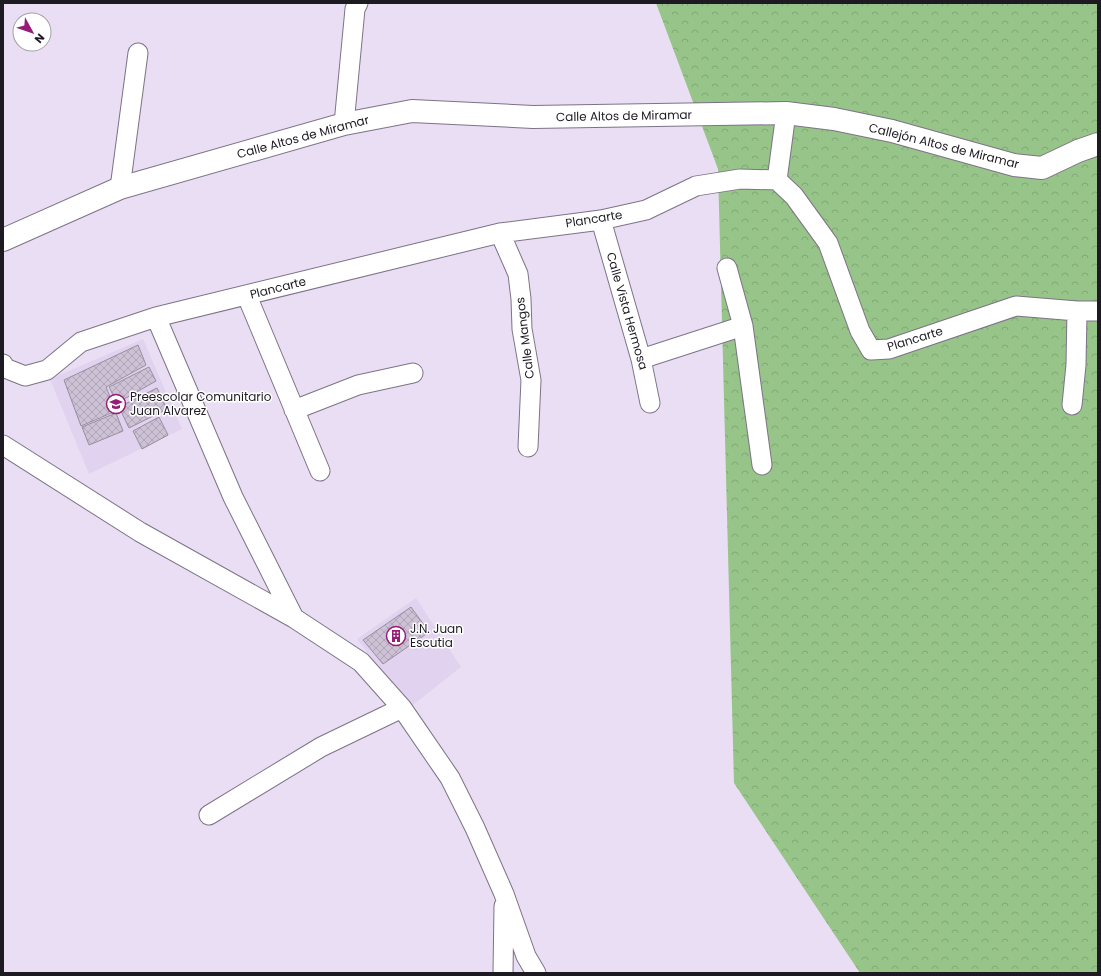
<svg xmlns="http://www.w3.org/2000/svg" width="1101" height="976" viewBox="0 0 1101 976" font-family="Poppins,sans-serif">
<style>
.built{fill:#e1d3ef}
.forest{fill:url(#forest-crowns)}
.building{fill:url(#building-cross-hatch);stroke:#998ea0}
.lines{fill:none;stroke-linecap:round;stroke-linejoin:round}
.street-casing{stroke:#7d7386;stroke-width:21}
.secondary-casing{stroke:#7d7386;stroke-width:24}
.street{stroke:#fff;stroke-width:19}
.secondary{stroke:#fff;stroke-width:22}
.labels{text-anchor:middle;stroke-width:3;stroke-linejoin:round;paint-order:stroke}
.street-label{font-size:12px;fill:#1e1a21;stroke:#fff}
.poi-label{font-size:12px;fill:#1e1a21;stroke:#fff;text-anchor:start}
</style>
<defs>
<pattern id="forest-crowns" width="20" height="18" patternUnits="userSpaceOnUse"><rect width="20" height="18" fill="#97c488"/><path d="M2 6a3 3 0 1 1 6 0M12 15a3 3 0 1 1 6 0" fill="none" stroke="#82a875"/></pattern>
<pattern id="building-cross-hatch" width="8" height="8" patternUnits="userSpaceOnUse"><rect width="8" height="8" fill="#cdc2d5"/><path d="M0 0l8 8M0 8l8-8" fill="none" stroke="#b0a6b7"/></pattern>
</defs>
<rect width="100%" height="100%" fill="#e9def3"/>
<path class="built" d="M 143,339 L 182,429 L 89,474 L 50,379 Z
M 416,598 L 461,667 L 409,708 L 357,639 Z"/>
<path class="forest" d="M 656,3 L 1098,3 L 1098,973 L 860,973 L 734,783 L 718,169 Z"/>
<path class="building" d="M 138,345 L 146,365 L 106,387 L 116,411 L 81,426 L 64,380 Z
M 149,367 L 156,381 L 117,403 L 109,387 Z
M 157,388 L 167,409 L 129,428 L 119,407 Z
M 116,413 L 123,431 L 89,445 L 82,427 Z
M 159,417 L 168,435 L 142,449 L 133,431 Z
M 411,607 L 429,632 L 383,664 L 363,640 Z"/>
<g class="lines">
<defs>
<path id="street" d="M 344,124 L 355,9 L 358,3
M 777,180 L 786,113
M 120,188 L 138,53
M 601,220 L 641,359 L 650,403
M 500,233 L 518,274 L 521,299 L 522,329 L 531,380 L 528,447
M 727,268 L 743,326 L 762,465
M 247,296 L 320,471
M 156,317 L 233,497 L 294,618
M 641,359 L 743,326
M 3,364 L 5,368 L 25,376 L 47,370 L 81,342 L 156,317 L 500,233 L 601,220 L 646,210 L 696,186 L 740,179 L 777,180 L 794,196 L 828,243 L 860,331 L 871,350 L 889,349 L 1016,306 L 1077,311 L 1098,311
M 1072,405 L 1076,365 L 1077,311
M 294,410 L 358,385 L 413,373
M 3,445 L 140,532 L 294,618 L 361,662 L 402,708 L 450,778 L 475,828 L 504,894 L 526,956 L 536,973
M 209,815 L 321,747 L 402,708
M 503,973 L 504,906"/>
<path id="secondary" d="M 3,240 L 120,188 L 344,124 L 412,111 L 533,117 L 786,113 L 834,119 L 892,131 L 1014,165 L 1042,168 L 1078,151 L 1098,144"/>
</defs>
<use href="#street" class="street-casing"/>
<use href="#secondary" class="secondary-casing"/>
<use href="#street" class="street"/>
<use href="#secondary" class="secondary"/>
</g>
<defs>
<symbol id="school-ring" viewBox="-11 -11 22 22"><circle r="9.5" fill="#fff" stroke="#961c77" stroke-width="1.5"/><path d="M0-5L7-2L0 1L-7-2ZM-4 1L0 2.5L4 1V4Q0 6-4 4Z" fill="#961c77"/></symbol>
<symbol id="building-ring" viewBox="-11 -11 22 22"><circle r="9.5" fill="#fff" stroke="#961c77" stroke-width="1.5"/><path d="M-4-6H4V6H1V3H-1V6H-4ZM-2.5-4.3h1.7v1.8h-1.7ZM.8-4.3h1.7v1.8H.8ZM-2.5-1h1.7V.8h-1.7ZM.8-1h1.7V.8H.8Z" fill="#961c77"/></symbol>
</defs>
<g fill-rule="evenodd">
<use href="#school-ring" x="105" y="393" width="22" height="22"/>
<use href="#building-ring" x="385" y="625" width="22" height="22"/>
</g>
<g class="labels">
<g class="street-label">
<text transform="translate(624 116) rotate(-1)" y="4">Calle Altos de Miramar</text>
<text transform="translate(303 137) rotate(-15)" y="4">Calle Altos de Miramar</text>
<text transform="translate(944 146) rotate(14)" y="4">Callejón Altos de Miramar</text>
<text transform="translate(594 219) rotate(-9)" y="4">Plancarte</text>
<text transform="translate(278 288) rotate(-14)" y="4">Plancarte</text>
<text transform="translate(627 311) rotate(74)" y="4">Calle Vista Hermosa</text>
<text transform="translate(525 338) rotate(-97)" y="4">Calle Mangos</text>
<text transform="translate(915 339) rotate(-17)" y="4">Plancarte</text>
</g>
<g class="poi-label">
<text x="130" y="401">Preescolar Comunitario<tspan x="130" dy="14">Juan Alvarez</tspan></text>
<text x="410" y="633">J.N. Juan<tspan x="410" dy="14">Escutia</tspan></text>
</g>
</g>
<rect width="1101" height="976" fill="none" stroke="#1e1a21" stroke-width="8"/>
<g transform="translate(32 32) rotate(130)"><circle r="19" fill="#ffffff" stroke="#a5a3a6"/>
<path d="M0-3L7 15L0 10L-7 15Z" fill="#961c77"/>
<text y="-6" font-size="11" font-weight="bold" text-anchor="middle" fill="#1e1a21">N</text>
</g>
</svg>
